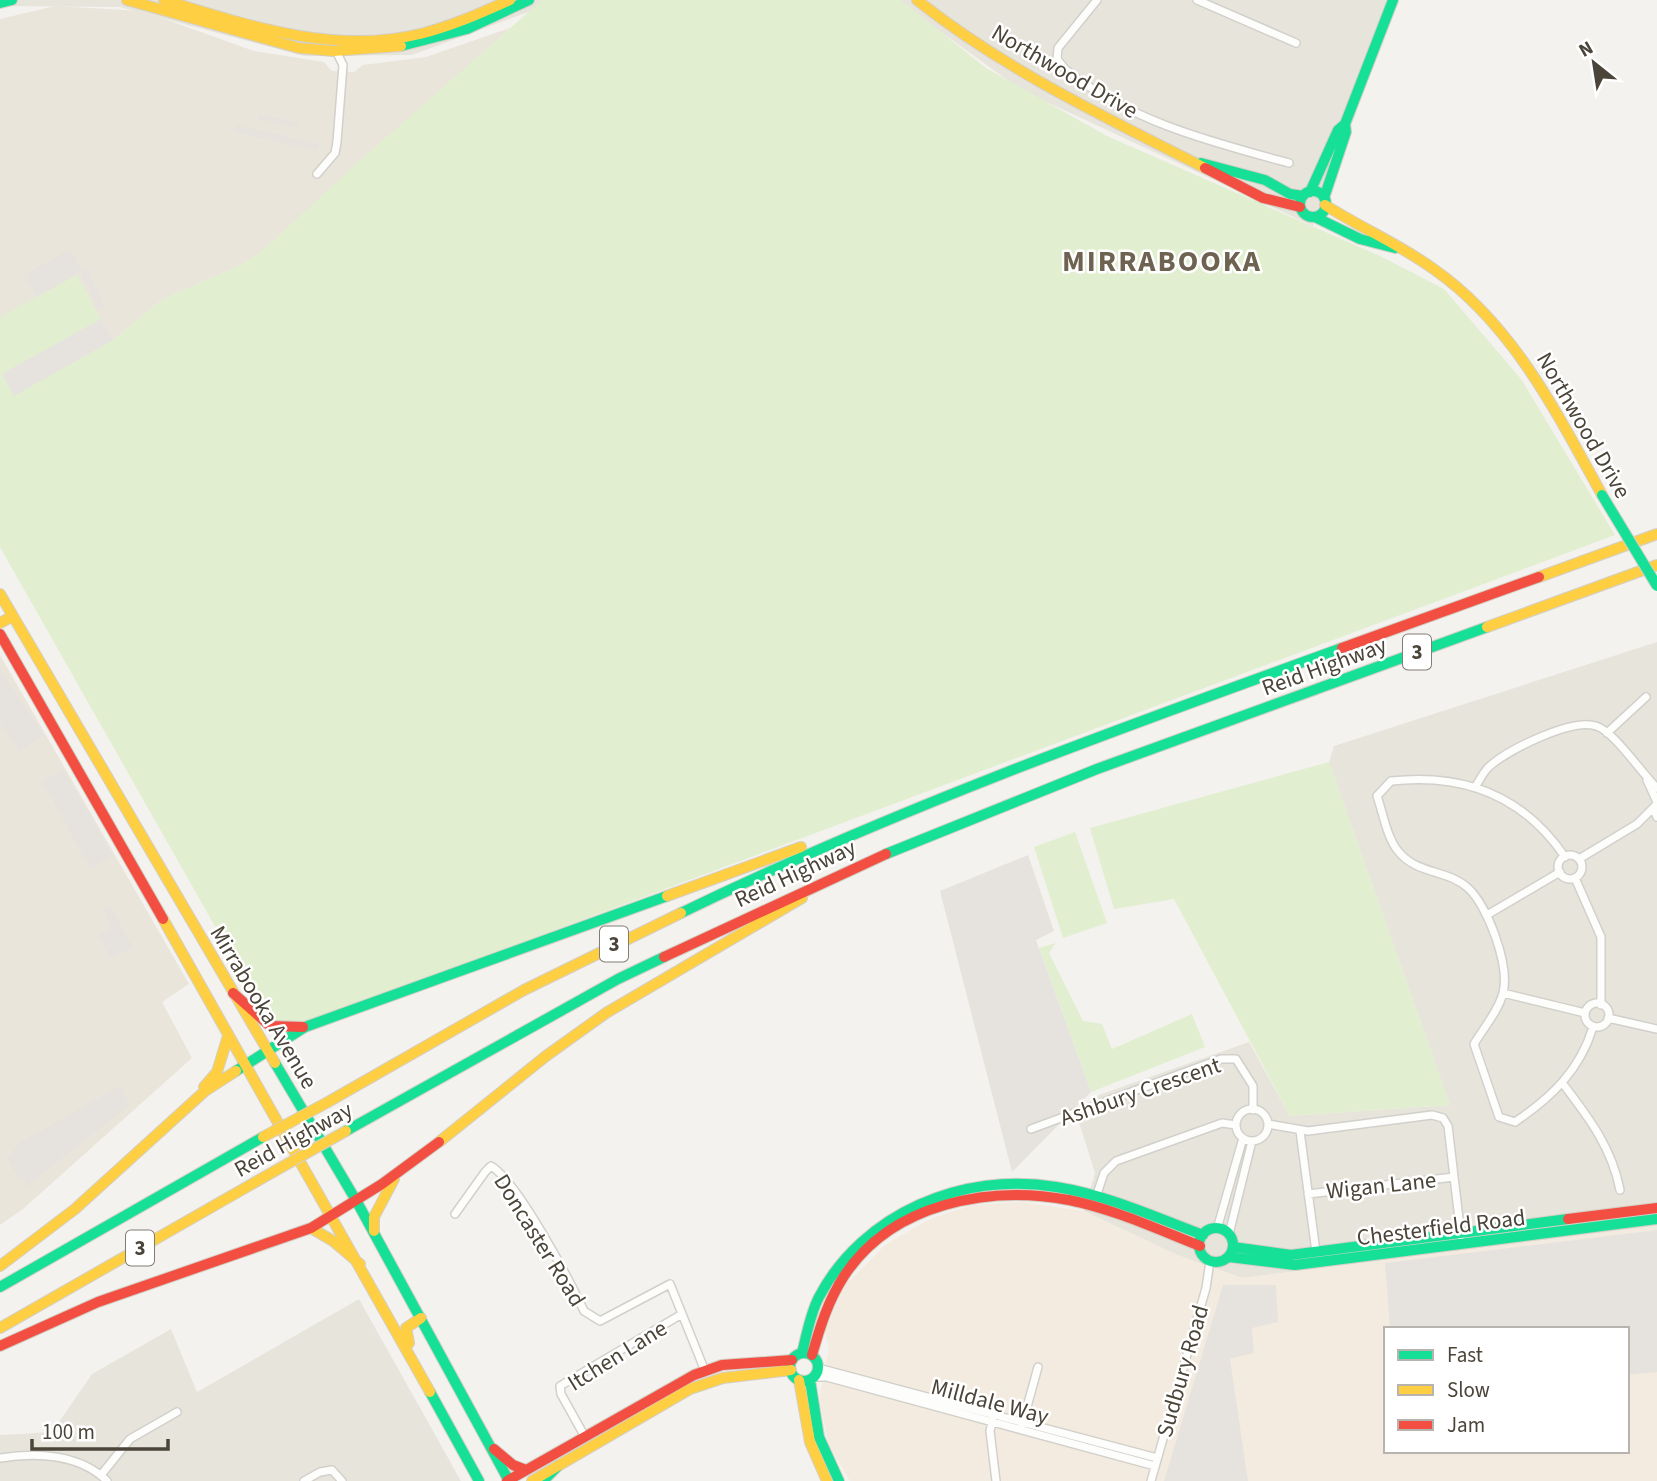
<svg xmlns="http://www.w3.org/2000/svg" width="1657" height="1481" viewBox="0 0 1657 1481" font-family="'Source Sans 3',sans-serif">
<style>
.residential{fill:#e7e4dc}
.commercial{fill:#f3ebdf;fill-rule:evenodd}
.education{fill:#eae5da}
.green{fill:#e1eecf}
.parking{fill:#e6e3df}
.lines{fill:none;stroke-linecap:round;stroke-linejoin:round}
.street-casing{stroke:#d2d0cb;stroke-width:10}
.fast-casing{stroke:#d3cfc5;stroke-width:12}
.slow-casing{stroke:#d3cfc5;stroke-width:12}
.jam-casing{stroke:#d3cfc5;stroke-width:12}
.street{stroke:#fdfdfc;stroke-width:7}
.fast{stroke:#16e098;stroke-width:10}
.slow{stroke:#ffcf43;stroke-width:10}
.jam{stroke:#f24e42;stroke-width:10}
.fast-bridge-casing{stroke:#d3cfc5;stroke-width:12;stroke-linecap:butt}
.slow-bridge-casing{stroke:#d3cfc5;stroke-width:12;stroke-linecap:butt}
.fast-bridge{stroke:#16e098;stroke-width:10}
.slow-bridge{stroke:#ffcf43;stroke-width:10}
.labels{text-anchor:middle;stroke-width:5;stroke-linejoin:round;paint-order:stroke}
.shield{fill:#fff;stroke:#817c74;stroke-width:2}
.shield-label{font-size:21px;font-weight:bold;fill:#4b4439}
.street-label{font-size:23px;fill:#4b4439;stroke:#fff}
.district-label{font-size:30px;font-weight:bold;letter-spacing:2px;fill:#6e6250;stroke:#fff}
</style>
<rect width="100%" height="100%" fill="#f4f2ee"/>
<path class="residential" d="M 0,0 L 545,0 L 536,9 L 412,55 L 304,56 L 120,7 L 2,6 Z
M 897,0 L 1398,0 L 1313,226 L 1021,90 Z
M 1657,642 L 1657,1226 L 1242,1278 L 1177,1255 L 1084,1211 L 1095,1173 L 1078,1119 L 1099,1095 L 1249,1042 L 1290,1116 L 1450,1105 L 1329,762 L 1334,746 Z
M 359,1299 L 461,1481 L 0,1481 L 0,1435 L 52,1432 L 92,1374 L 171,1329 L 197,1392 Z"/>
<path class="commercial" d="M 1021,1202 L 1084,1211 L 1177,1255 L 1242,1278 L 1657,1226 L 1657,1481 L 850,1481 L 829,1445 L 819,1400 L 829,1349 L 825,1331 L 845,1286 L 885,1245 L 930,1219 L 973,1205 ZM 1386,1329 L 1627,1329 L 1627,1451 L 1386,1451 Z"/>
<path class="education" d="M 55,6 L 142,11 L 254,51 L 324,62 L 332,71 L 354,72 L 363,65 L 426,57 L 510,28 L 261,252 L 239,266 L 163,299 L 113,340 L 0,403 L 0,19 Z
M 0,655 L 189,984 L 162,1002 L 192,1058 L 23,1209 L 0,1225 Z"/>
<path class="green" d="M 542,0 L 901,0 L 986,68 L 1107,136 L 1380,256 L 1444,289 L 1521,379 L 1615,535 L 276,1034 L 0,547 L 0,317 L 77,275 L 101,319 L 2,374 L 14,395 L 113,340 L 163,299 L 239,266 L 261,252 L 357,163 Z
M 1329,762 L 1450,1105 L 1290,1116 L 1174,899 L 1114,909 L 1090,828 Z
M 1075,832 L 1107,923 L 1063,938 L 1034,847 Z
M 1056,943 L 1049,953 L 1083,1021 L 1102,1024 L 1112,1049 L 1192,1014 L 1205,1047 L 1091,1092 L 1039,948 Z"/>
<path class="parking" d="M 259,114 L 298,123 L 297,128 L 258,119 Z
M 236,125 L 319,144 L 318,151 L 234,132 Z
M 70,249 L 82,271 L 87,269 L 106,308 L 98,311 L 81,272 L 36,297 L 24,275 Z
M 101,319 L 113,340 L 14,396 L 2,374 Z
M 0,669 L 44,735 L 19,752 L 0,724 Z
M 63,769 L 113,856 L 90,869 L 42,781 Z
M 1028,855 L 1054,931 L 1036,940 L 1091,1092 L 1012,1172 L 940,891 Z
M 110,905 L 133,947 L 111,958 L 98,935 L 111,928 L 103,909 Z
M 120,1086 L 130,1105 L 24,1188 L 26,1179 L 18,1178 L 7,1159 L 19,1143 Z
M 1657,1230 L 1657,1372 L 1627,1375 L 1627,1329 L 1390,1329 L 1385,1263 Z
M 1223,1285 L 1276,1285 L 1278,1322 L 1252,1328 L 1254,1353 L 1230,1359 L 1248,1481 L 1164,1481 Z"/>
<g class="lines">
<defs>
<path id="street" d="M 1097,0 L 1058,48 L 1057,59 L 1065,69 C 1128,121 1212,142 1289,163
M 1197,0 L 1296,43
M 317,174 L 335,153 L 337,142 L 343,65 L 336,51
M 1607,733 L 1646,697
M 1647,780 L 1657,802 L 1654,810 L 1657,817
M 1475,787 C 1480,780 1484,770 1491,765 C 1510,749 1572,718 1596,726 C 1614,731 1642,774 1657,788
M1558 867a12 12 0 1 1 24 0a12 12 0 1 1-24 0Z
M 1565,857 C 1523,795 1463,773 1391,781 L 1377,796 C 1383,813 1387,838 1398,851 C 1417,875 1447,869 1468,888 C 1488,906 1510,966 1503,993 C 1499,1010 1483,1029 1474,1044 L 1499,1117 L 1515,1122 C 1552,1097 1580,1070 1593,1027
M 1579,859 L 1637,824 L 1655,806
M 1575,878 L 1601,937 L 1601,1005
M 1487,915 L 1560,872
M 1503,993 L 1585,1013
M1585 1015a12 12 0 1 1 24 0a12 12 0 1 1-24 0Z
M 1608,1018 L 1657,1029
M 1563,1084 C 1589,1118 1612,1148 1620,1190
M1236 1125a16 16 0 1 1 32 0a16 16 0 1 1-32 0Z
M 1268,1124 L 1308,1131 L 1432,1115 L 1443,1118 L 1448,1126 L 1461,1236
M 1031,1129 L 1221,1059 L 1236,1059 L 1253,1086 L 1253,1110
M 1300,1131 L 1316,1252
M 1308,1194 L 1454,1177
M 1096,1197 L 1104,1173 L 1116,1161 L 1222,1123 L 1236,1125
M 455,1214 L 485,1172 L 491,1166 C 517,1181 570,1281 584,1311 L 600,1321 L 670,1284 L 705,1371
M 1217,1229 L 1243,1138
M 1229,1234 L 1252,1141
M 818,1368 L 1157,1458
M 814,1377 L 827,1377 L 1155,1466
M 993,1417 L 990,1431 L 996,1481
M 1022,1425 L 1038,1367
M 585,1437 L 561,1394 L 560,1386 L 682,1314
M 0,1458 C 36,1452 80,1454 107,1481
M 101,1475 L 130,1439 L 177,1412
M 304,1481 L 320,1472 L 332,1470 L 342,1481
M 1151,1481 L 1206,1288 L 1210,1261"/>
<path id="fast" d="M 0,3 L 12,0
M 401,46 L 467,29 L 529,0
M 1201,163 L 1265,180 L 1290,194 L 1303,196
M1300 204a13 13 0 1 1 26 0a13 13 0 1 1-26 0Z
M 1310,192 L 1338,130 L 1345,124
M 1324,198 L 1346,132 L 1345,124 L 1393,0
M 1315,217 L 1360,239 L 1395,248
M 886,854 L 1097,769 L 1487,627
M 681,913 C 895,809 1118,729 1342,648
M 275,1063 L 357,1202 L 509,1481
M 236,1071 L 305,1027 L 667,896
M 346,1131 L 618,979 L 664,957
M1199 1245a17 17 0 1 1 34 0a17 17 0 1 1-34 0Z
M 1233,1247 L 1291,1255 L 1568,1219
M 1229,1257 L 1295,1265 L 1657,1219
M 0,1287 L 263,1137
M 802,1353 C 807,1334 810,1314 819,1297 C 863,1213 964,1171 1056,1187 C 1107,1195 1155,1217 1203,1235
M790 1367a14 14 0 1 1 28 0a14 14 0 1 1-28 0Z
M 810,1380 L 819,1437 L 839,1481
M 430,1392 L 479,1481
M 543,1481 L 558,1466"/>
<path id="slow" d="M 127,0 L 299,48 L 333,51 L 401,46
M 164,0 C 246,25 334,55 420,34 C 452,26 481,13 510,0
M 917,0 C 1005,70 1105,117 1205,168
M 1325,205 C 1361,228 1401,245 1435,270 C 1513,325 1557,413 1602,495
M 1539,577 L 1657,534
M 0,594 L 275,1063
M 0,623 L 13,616
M 1487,627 L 1657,565
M 667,896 L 801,847
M 163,919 L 430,1392
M 204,1087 L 217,1072 L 228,1036
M 328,1102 L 524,990 L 681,913
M 439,1142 L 546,1056 L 606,1013 L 802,898
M 311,1228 L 333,1241 L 360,1264
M 374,1231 L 374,1217 L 394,1179
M 0,1266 L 75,1209 L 205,1091 L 236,1071
M 0,1328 L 280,1168
M 409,1343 L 406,1328 L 421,1318
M 799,1380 L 810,1442 L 827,1481
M 532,1481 L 690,1389 L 723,1378 L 791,1370"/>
<path id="jam" d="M 1205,168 L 1263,198 L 1300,207
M 0,634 L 163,919
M 1342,648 L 1539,577
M 664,957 L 886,854
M 233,993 L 270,1026 L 303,1027
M 1568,1219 L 1657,1208
M 0,1346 L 98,1302 L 311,1228 L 382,1184 L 439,1142
M 812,1355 C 820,1327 828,1301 844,1276 C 892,1203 989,1185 1069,1200 C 1114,1209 1157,1229 1200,1246
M 494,1449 L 513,1465 L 526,1470
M 507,1481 L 694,1375 L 722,1365 L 792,1360"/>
</defs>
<use href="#street" class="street-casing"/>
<use href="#fast" class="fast-casing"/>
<use href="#slow" class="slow-casing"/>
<use href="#jam" class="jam-casing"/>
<use href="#street" class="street"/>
<use href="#fast" class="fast"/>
<use href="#slow" class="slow"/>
<use href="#jam" class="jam"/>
<defs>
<path id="fast-bridge" d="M 1602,495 L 1657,586"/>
<path id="slow-bridge" d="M 263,1137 L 328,1102
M 280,1168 L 346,1131"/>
</defs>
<use href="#fast-bridge" class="fast-bridge-casing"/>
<use href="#slow-bridge" class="slow-bridge-casing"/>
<use href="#fast-bridge" class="fast-bridge"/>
<use href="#slow-bridge" class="slow-bridge"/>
</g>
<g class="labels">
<g class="shield">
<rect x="1403" y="634.5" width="28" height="35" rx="5"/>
<rect x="600" y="926.5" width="28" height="35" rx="5"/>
<rect x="126" y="1230.5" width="28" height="35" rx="5"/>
</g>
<g class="shield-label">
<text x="1417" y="659">3</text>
<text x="614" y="951">3</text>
<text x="140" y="1255">3</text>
</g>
<g class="street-label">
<text transform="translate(1065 71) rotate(30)" y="8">Northwood Drive</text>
<text transform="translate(1584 425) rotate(60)" y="8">Northwood Drive</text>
<text transform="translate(1324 666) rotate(-20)" y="8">Reid Highway</text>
<text transform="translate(795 873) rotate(-25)" y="8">Reid Highway</text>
<text transform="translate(264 1007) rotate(59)" y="8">Mirrabooka Avenue</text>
<text transform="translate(1140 1091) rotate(-19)" y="8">Ashbury Crescent</text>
<text transform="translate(293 1139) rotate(-29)" y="8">Reid Highway</text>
<text transform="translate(1381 1185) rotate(-6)" y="8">Wigan Lane</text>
<text transform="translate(1441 1227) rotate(-7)" y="8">Chesterfield Road</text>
<text transform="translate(540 1240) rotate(58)" y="8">Doncaster Road</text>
<text transform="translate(617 1355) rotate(-32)" y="8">Itchen Lane</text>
<text transform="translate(1182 1371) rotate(-74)" y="8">Sudbury Road</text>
<text transform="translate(990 1401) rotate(15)" y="8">Milldale Way</text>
</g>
<g class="district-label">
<text x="1162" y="271">MIRRABOOKA</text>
</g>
</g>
<rect x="1384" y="1327" width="245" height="126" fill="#ffffff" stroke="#b7b4b0" stroke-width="2"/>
<rect x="1398" y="1350" width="35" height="10" fill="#16e098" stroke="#b7b4b0" stroke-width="2"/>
<text x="1447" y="1362" font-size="21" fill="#4b4439">Fast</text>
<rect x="1398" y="1385" width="35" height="10" fill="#ffcf43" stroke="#b7b4b0" stroke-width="2"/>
<text x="1447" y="1397" font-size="21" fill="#4b4439">Slow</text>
<rect x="1398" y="1420" width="35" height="10" fill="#f24e42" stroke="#b7b4b0" stroke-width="2"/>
<text x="1447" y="1432" font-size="21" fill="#4b4439">Jam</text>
<g transform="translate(1594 63) rotate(330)" stroke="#ffffff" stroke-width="5" paint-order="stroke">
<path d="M0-5L12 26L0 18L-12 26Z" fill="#4b4439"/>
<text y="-10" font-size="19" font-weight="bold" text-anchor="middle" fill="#4b4439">N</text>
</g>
<path d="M32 1439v10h136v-10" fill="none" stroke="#4b4439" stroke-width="3.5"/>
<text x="42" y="1439" font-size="21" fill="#4b4439" stroke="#ffffff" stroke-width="5" paint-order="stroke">100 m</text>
</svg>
